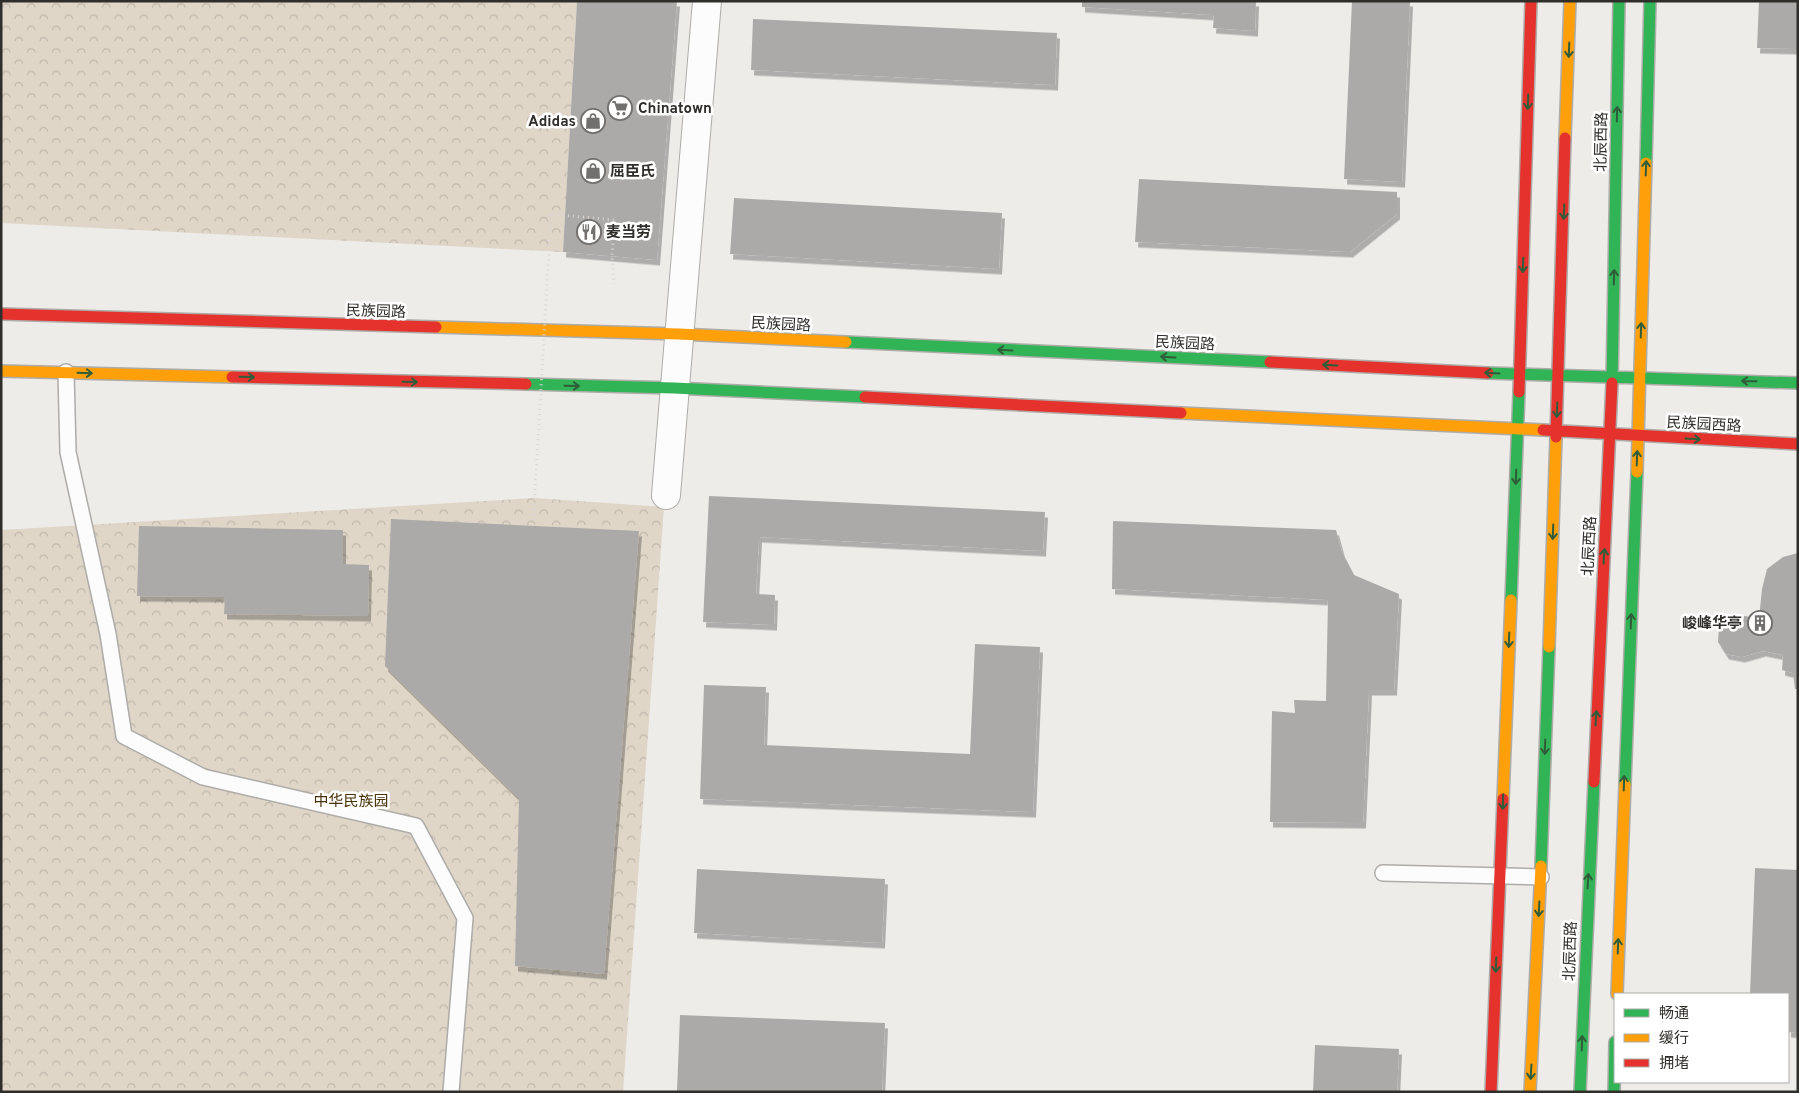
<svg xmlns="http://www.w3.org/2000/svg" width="1799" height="1093" viewBox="0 0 1799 1093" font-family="Overpass,'Noto Sans SC',sans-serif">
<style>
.park{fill:url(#park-crowns)}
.building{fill:#acaaa8;filter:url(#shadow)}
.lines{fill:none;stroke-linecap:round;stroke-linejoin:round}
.lane-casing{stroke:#aeaca9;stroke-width:18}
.street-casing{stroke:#aeaca9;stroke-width:30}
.fast-casing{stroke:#aeaca9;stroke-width:14}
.slow-casing{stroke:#aeaca9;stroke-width:14}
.jam-casing{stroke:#aeaca9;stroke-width:14}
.path{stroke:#dad8d7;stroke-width:3;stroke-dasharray:1 4;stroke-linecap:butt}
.lane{stroke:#fcfcfc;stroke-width:15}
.street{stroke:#fcfcfc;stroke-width:28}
.fast{stroke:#30b455;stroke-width:11}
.slow{stroke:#ff9f0a;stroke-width:11}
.jam{stroke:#e5322d;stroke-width:11}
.path-bridge{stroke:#dad8d7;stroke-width:3;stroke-dasharray:1 4;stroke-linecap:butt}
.oneway{stroke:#2f5d3a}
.labels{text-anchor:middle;stroke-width:5;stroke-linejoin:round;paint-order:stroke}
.poi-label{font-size:15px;font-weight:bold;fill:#2f2e2b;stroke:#fff;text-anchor:start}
.street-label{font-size:15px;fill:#2f2e2b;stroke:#fff}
.park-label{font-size:15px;fill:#483209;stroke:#fff}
</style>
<defs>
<pattern id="park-crowns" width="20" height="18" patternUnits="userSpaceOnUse" patternTransform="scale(1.25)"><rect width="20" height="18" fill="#dfd6c8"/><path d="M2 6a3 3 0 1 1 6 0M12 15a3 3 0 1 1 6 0" fill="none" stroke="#c0b8ac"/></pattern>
<filter id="shadow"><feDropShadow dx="3" dy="5.5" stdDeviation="0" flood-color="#0004"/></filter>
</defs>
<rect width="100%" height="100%" fill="#eeece9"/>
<path class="park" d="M 1,1 L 577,1 L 563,252 L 1,223 Z
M 535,498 L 664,507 L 623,1092 L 1,1092 L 1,530 Z"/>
<path class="building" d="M 577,1 L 677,1 L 657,260 L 563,252 Z
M 1082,1 L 1256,1 L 1255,31 L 1213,28 L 1214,15 L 1082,7 Z
M 1352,1 L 1410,1 L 1402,182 L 1344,179 Z
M 1759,1 L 1798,1 L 1798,49 L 1757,48 Z
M 753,19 L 1057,33 L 1055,85 L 751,70 Z
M 1139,179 L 1397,192 L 1397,214 L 1350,252 L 1135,242 Z
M 734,198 L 1002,213 L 999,269 L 730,254 Z
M 709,496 L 1045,512 L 1043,551 L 759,537 L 756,594 L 775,595 L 774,625 L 703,622 Z
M 391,519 L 639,531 L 604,974 L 515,966 L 519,798 L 385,666 Z
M 1113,521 L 1336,530 L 1342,552 L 1354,575 L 1399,594 L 1394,690 L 1369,690 L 1363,823 L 1270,822 L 1272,711 L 1295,713 L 1294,700 L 1326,701 L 1328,600 L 1112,589 Z
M 139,526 L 343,530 L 343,564 L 369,565 L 368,616 L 224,614 L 225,597 L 137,596 Z
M 1798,553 L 1798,689 L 1795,689 L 1793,673 L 1782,670 L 1783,655 L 1763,651 L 1742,657 L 1726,654 L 1718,642 L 1719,627 L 1727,617 L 1745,616 L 1759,619 L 1762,589 L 1767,569 L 1783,557 Z
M 975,644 L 1040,647 L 1033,812 L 700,799 L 704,685 L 766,687 L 764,745 L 970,754 Z
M 1755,868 L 1798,870 L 1798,1033 L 1788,1032 L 1788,994 L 1750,994 Z
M 697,869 L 885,879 L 882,943 L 694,933 Z
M 680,1015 L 885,1023 L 882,1092 L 677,1092 Z
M 1315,1045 L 1399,1049 L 1397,1092 L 1313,1092 Z"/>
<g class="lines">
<defs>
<path id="lane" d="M 66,372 L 68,452 L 108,634 L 124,736 L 203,777 L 416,826 L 465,918 L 451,1092
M 1383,873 L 1541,877"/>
<path id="street" d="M 666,495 L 707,1"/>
<path id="fast" d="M 1646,163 L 1650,1
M 846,342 L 1270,362
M 1488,373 L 1798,383
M 1612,383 L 1619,1
M 526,384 L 674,388 L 865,397
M 1511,600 L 1519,392
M 1625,784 L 1637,472
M 1541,866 L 1549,647
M 1580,1092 L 1594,782
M 1614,1092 L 1615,1042"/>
<path id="slow" d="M 1565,138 L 1570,1
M 436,327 L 679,334 L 846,342
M 1,371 L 232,377
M 1181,413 L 1543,430
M 1637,472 L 1646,163
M 1549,647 L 1556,437
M 1503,799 L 1511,600
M 1617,994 L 1625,784
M 1530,1092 L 1541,866"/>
<path id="jam" d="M 1,314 L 436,327
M 1270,362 L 1488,373
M 232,377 L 526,384
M 1519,392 L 1531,1
M 865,397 L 1181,413
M 1543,430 L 1798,444
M 1556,437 L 1565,138
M 1594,782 L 1612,383
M 1491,1092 L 1503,799"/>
</defs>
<use href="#lane" class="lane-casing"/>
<use href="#street" class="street-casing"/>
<use href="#fast" class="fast-casing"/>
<use href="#slow" class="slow-casing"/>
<use href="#jam" class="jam-casing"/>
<path class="path" d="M 549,251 L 550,214 L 614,220 L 612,256 L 614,284"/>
<use href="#lane" class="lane"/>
<use href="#street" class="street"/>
<use href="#fast" class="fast"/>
<use href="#slow" class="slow"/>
<use href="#jam" class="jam"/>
<path class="path-bridge" d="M 533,525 L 549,251"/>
</g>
<defs><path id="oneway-shaft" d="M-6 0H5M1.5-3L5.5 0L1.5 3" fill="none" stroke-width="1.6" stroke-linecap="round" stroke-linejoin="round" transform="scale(1.25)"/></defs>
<g class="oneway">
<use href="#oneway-shaft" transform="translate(1569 50) rotate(92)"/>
<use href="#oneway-shaft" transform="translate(1528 102) rotate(92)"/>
<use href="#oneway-shaft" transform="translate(1617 114) rotate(-89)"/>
<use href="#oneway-shaft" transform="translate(1646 168) rotate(-88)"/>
<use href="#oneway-shaft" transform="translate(1564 212) rotate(92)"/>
<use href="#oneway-shaft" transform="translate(1523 265) rotate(92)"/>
<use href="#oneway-shaft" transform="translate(1614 277) rotate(-89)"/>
<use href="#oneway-shaft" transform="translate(1641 330) rotate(-88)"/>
<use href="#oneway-shaft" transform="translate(1005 350) rotate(-177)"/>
<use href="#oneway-shaft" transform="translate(1168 357) rotate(-177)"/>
<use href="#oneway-shaft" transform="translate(1330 365) rotate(-177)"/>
<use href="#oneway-shaft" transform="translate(85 373) rotate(2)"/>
<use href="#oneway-shaft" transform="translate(1492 373) rotate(-177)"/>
<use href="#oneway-shaft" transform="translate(247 377) rotate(1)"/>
<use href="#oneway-shaft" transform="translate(1749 381) rotate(-179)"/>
<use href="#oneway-shaft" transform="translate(410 382) rotate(1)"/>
<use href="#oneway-shaft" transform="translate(572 386) rotate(1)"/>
<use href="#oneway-shaft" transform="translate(1557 410) rotate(92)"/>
<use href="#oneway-shaft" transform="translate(1693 439) rotate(3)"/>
<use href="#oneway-shaft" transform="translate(1637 458) rotate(-88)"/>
<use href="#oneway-shaft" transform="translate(1516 477) rotate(92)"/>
<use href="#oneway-shaft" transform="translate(1553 532) rotate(92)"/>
<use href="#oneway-shaft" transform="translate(1604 556) rotate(-87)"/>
<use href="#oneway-shaft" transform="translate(1631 621) rotate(-88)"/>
<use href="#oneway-shaft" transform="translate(1509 640) rotate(92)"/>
<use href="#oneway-shaft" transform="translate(1596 718) rotate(-87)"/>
<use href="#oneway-shaft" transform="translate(1545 747) rotate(92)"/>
<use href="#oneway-shaft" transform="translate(1624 783) rotate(-88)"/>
<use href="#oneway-shaft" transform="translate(1503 802) rotate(92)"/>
<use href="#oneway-shaft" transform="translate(1588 881) rotate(-87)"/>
<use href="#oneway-shaft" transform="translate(1539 909) rotate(93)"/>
<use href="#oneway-shaft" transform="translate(1618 946) rotate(-88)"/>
<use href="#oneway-shaft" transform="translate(1496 965) rotate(92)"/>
<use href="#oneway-shaft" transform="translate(1582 1043) rotate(-88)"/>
<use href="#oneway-shaft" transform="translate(1531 1072) rotate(93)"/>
</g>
<defs>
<symbol id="supermarket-ring" viewBox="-11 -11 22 22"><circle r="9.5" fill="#fff" stroke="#72706e" stroke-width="1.5"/><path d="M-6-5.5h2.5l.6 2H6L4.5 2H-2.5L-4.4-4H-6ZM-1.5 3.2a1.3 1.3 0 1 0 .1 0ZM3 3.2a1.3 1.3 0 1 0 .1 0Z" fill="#72706e"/></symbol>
<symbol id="shop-ring" viewBox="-11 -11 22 22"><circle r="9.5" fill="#fff" stroke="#72706e" stroke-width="1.5"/><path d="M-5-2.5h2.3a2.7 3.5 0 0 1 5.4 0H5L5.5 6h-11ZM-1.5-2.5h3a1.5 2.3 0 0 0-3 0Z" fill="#72706e"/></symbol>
<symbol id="restaurant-ring" viewBox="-11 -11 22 22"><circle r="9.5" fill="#fff" stroke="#72706e" stroke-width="1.5"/><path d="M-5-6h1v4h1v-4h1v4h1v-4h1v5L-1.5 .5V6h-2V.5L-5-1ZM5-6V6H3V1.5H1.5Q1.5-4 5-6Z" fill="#72706e"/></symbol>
<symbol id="building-ring" viewBox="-11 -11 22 22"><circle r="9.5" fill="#fff" stroke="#72706e" stroke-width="1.5"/><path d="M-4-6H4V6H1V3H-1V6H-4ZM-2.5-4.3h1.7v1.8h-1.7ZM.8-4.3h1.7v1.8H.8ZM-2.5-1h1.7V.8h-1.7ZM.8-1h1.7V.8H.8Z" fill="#72706e"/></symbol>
</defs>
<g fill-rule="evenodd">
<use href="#supermarket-ring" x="606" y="94" width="28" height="28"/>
<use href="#shop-ring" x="579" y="107" width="28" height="28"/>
<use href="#shop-ring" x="579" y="157" width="28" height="28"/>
<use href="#restaurant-ring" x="575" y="218" width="28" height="28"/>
<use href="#building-ring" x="1746" y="609" width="28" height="28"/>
</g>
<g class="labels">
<g class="poi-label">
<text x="638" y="113">Chinatown</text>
<text x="576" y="126" text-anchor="end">Adidas</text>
<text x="610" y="176">屈臣氏</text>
<text x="606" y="237">麦当劳</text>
<text x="1742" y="628" text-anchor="end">峻峰华亭</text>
</g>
<g class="street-label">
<text transform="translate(1601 142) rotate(-89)" y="5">北辰西路</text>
<text transform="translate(376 311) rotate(2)" y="5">民族园路</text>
<text transform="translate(781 324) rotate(3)" y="5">民族园路</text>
<text transform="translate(1185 343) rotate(3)" y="5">民族园路</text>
<text transform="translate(1704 424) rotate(3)" y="5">民族园西路</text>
<text transform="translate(1589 546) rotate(-87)" y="5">北辰西路</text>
<text transform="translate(1570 951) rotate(-88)" y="5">北辰西路</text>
</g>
<g class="park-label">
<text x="351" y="806">中华民族园</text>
</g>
</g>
<rect width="1799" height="1093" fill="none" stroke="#2f2e2b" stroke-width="5"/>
<rect x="1614" y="993" width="175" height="90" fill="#ffffff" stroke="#acabaa"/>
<rect x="1624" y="1009" width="25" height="8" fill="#30b455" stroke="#acabaa"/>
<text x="1659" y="1018" font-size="15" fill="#2f2e2b">畅通</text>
<rect x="1624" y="1034" width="25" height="8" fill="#ff9f0a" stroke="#acabaa"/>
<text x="1659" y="1043" font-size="15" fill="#2f2e2b">缓行</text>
<rect x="1624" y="1059" width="25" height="8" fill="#e5322d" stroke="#acabaa"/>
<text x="1659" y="1068" font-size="15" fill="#2f2e2b">拥堵</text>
</svg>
